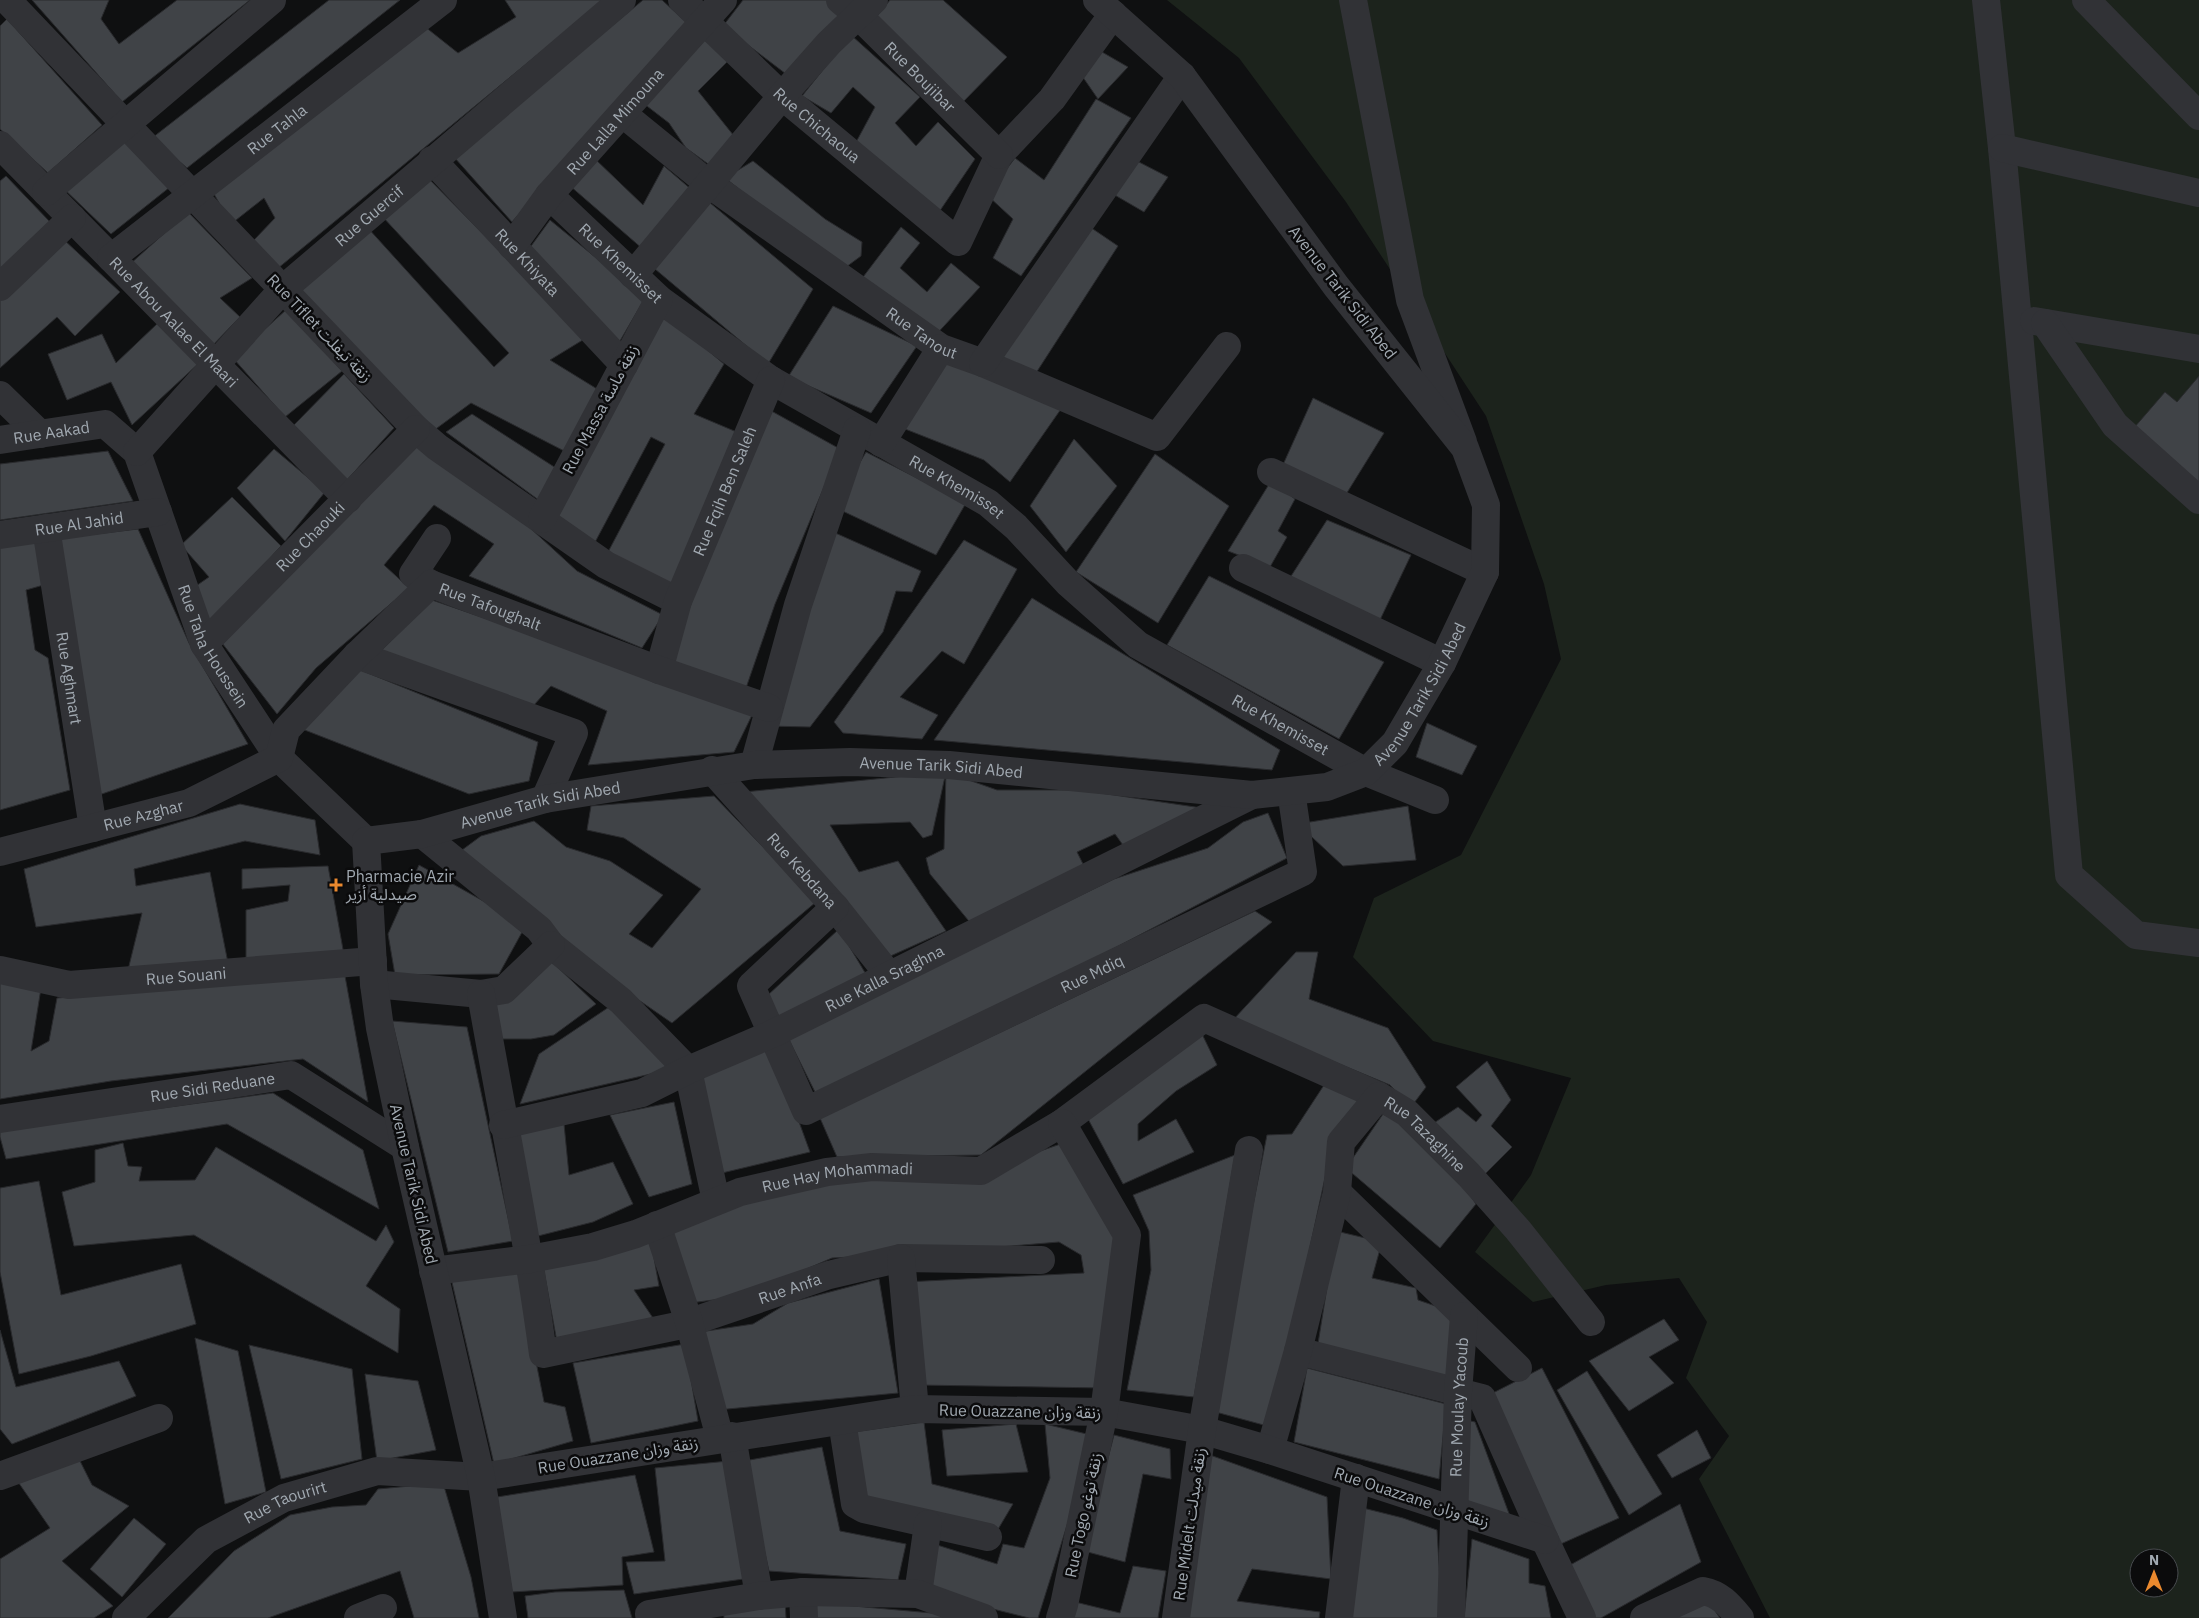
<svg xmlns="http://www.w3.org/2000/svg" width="2199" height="1618" viewBox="0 0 2199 1618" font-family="'IBM Plex Sans','Noto Sans Arabic',sans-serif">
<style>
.green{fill:#1c231c;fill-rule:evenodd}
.building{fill:#404347;stroke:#292a2d}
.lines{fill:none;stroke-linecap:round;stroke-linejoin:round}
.minor{stroke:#313236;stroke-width:28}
.tertiary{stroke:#313236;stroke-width:28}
.poi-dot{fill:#ea892e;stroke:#0b0b0c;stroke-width:2}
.labels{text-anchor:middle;stroke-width:5;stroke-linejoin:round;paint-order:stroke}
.street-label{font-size:16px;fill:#a1a9b1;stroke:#0b0b0c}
.poi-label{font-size:16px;fill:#a1a9b1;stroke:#0b0b0c;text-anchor:start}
</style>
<rect width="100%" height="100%" fill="#0f1011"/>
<path class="green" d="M 1167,0 L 2199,0 L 2199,1618 L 1770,1618 L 1699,1479 L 1729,1436 L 1686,1378 L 1707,1322 L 1679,1278 L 1606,1285 L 1533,1302 L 1475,1252 L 1531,1175 L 1571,1078 L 1433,1041 L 1353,957 L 1374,898 L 1461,855 L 1561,659 L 1544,584 L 1486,416 L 1346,202 L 1239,58 ZM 2139,1558 L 2169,1558 L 2169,1588 L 2139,1588 Z"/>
<path class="building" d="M 32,0 L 109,0 L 101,19 L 119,44 L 177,0 L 250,0 L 122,102 Z
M 329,0 L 400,0 L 187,168 L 152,138 Z
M 505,0 L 604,0 L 277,269 L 254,240 L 275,218 L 264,198 L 231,224 L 214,194 L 424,26 L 458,53 L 516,17 Z
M 643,0 L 662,0 L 686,22 L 512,222 L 454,157 Z
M 743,0 L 828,0 L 847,18 L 790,77 L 723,26 Z
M 890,0 L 943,0 L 1007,57 L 961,104 L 877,16 Z
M 7,19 L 102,125 L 48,173 L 0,129 L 0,26 Z
M 851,35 L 920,97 L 895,123 L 916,146 L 938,122 L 975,159 L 937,215 L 854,146 L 875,107 L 853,87 L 831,113 L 802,96 Z
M 707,38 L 728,61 L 698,91 L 734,136 L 711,166 L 686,148 L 669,123 L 643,103 Z
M 1102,52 L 1128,67 L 1098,99 L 1080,73 Z
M 1096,99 L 1131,118 L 1021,276 L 993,258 L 1013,219 L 987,195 L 1015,158 L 1044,180 Z
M 124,135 L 170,187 L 111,234 L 62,187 Z
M 593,157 L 643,205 L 664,166 L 693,191 L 644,250 L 569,185 Z
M 1135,160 L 1168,177 L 1144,212 L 1113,194 Z
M 753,161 L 825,219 L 862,242 L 861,256 L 842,270 L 725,178 Z
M 6,176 L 51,223 L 0,273 L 0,181 Z
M 426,176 L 586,338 L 550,360 L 602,392 L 570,454 L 471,403 L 433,431 L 297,290 L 367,227 L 494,367 L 509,353 L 381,215 Z
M 709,202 L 813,289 L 768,364 L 655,269 Z
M 188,212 L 252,278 L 220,298 L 240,317 L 212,346 L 129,265 Z
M 550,220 L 645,298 L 617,346 L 526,253 Z
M 1087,225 L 1118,246 L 1036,373 L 1000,357 Z
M 901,227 L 920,243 L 900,268 L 927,292 L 951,263 L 980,287 L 932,339 L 857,285 Z
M 62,238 L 120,292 L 75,336 L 57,317 L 0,368 L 0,298 Z
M 833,306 L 917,346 L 871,413 L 788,377 Z
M 287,309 L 342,371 L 285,417 L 233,358 Z
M 661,311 L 724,364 L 694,414 L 739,433 L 671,591 L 607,554 L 665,444 L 651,437 L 593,546 L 553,516 Z
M 158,323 L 198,364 L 132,425 L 111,382 L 67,400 L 48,354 L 102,334 L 116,363 Z
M 950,356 L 1061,409 L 1010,482 L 984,460 L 900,427 Z
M 344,374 L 394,428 L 346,481 L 293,426 Z
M 2199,376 L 2199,485 L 2133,429 L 2165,392 L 2177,402 Z
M 1313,398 L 1384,433 L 1340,504 L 1282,467 Z
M 766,408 L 840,449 L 775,604 L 746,688 L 666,659 Z
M 472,414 L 559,470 L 540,501 L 446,432 Z
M 419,439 L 504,504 L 577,571 L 663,615 L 642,648 L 469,576 L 494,544 L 434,505 L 384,565 L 409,588 L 316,668 L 277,714 L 222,643 Z
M 1074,439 L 1117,486 L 1066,552 L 1030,506 Z
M 274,449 L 325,492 L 285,541 L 237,488 Z
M 108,451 L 133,501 L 0,520 L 0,464 Z
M 866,452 L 966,503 L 936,555 L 834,507 Z
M 1155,454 L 1229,506 L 1158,623 L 1076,572 Z
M 1271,481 L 1295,499 L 1278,531 L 1287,537 L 1270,567 L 1228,551 Z
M 232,497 L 281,546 L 210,624 L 196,586 L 209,577 L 181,545 Z
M 1327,520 L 1411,555 L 1378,624 L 1286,584 Z
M 138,529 L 189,643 L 248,744 L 96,796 L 54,539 Z
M 833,532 L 921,571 L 912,592 L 896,591 L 883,632 L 810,727 L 768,726 Z
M 39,540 L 47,584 L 26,590 L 35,650 L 48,658 L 70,790 L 0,810 L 0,545 Z
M 964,540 L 1017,569 L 964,664 L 942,651 L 900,697 L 938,715 L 922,739 L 843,733 L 834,722 Z
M 1209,576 L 1384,662 L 1339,739 L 1167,645 Z
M 1032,598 L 1280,750 L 1272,770 L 934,740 Z
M 432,600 L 754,711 L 734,752 L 588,765 L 607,711 L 551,686 L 534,705 L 378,654 Z
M 358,669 L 538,742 L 529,781 L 469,794 L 297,727 Z
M 1427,723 L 1477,746 L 1462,775 L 1416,757 Z
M 946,772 L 932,835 L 923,838 L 910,822 L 830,825 L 859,872 L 898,861 L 946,931 L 886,958 L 744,792 Z
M 946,772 L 997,790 L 1080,790 L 1202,808 L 1128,852 L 1115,834 L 1077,852 L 1087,872 L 973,926 L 930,874 L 926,858 L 944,849 Z
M 714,796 L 816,902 L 672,1023 L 611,981 L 458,853 L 481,836 L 534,821 L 566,847 L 610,861 L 663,895 L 629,934 L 652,948 L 701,889 L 624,838 L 587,830 L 591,806 Z
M 240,804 L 315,820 L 320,855 L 245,841 L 134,869 L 136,886 L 210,872 L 228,963 L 128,970 L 142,913 L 36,927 L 24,869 Z
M 1408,806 L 1416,860 L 1343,866 L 1298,824 Z
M 1268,813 L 1287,858 L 820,1102 L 788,1038 L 1114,879 L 1208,848 L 1243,822 Z
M 419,865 L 526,925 L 499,974 L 395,975 L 388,934 Z
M 328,866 L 344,955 L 246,964 L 246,910 L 288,901 L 290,885 L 242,889 L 242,869 Z
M 1255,911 L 1272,922 L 981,1155 L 837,1157 L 820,1118 Z
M 839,929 L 867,976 L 780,1019 L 768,995 Z
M 1296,952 L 1318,952 L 1309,999 L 1388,1028 L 1426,1087 L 1411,1107 L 1390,1085 L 1233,1020 Z
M 549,959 L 596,1004 L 554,1035 L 531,1039 L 493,1039 L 487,996 Z
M 0,975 L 42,982 L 31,1051 L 49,1041 L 57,998 L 345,976 L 368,1102 L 303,1059 L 111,1081 L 0,1099 Z
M 609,1007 L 662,1055 L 668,1070 L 520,1104 L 539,1054 Z
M 392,1021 L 467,1027 L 513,1241 L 448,1252 Z
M 1202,1034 L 1217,1065 L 1176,1091 L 1138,1124 L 1138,1141 L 1176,1119 L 1194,1152 L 1123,1184 L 1087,1117 Z
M 771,1045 L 810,1152 L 722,1173 L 698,1072 Z
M 1487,1061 L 1511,1100 L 1491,1126 L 1512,1147 L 1484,1175 L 1431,1125 L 1458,1107 L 1476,1122 L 1482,1115 L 1456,1087 Z
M 1328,1079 L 1368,1095 L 1328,1164 L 1271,1427 L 1212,1411 L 1267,1135 L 1292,1134 Z
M 273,1093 L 363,1150 L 379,1209 L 227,1124 L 6,1159 L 0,1137 L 0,1130 Z
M 674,1102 L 692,1184 L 649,1197 L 610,1115 Z
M 1383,1114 L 1431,1138 L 1476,1204 L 1440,1248 L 1346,1168 Z
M 564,1124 L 569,1175 L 613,1162 L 633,1204 L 593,1222 L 534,1237 L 514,1133 Z
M 1069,1141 L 1115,1239 L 1103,1388 L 918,1385 L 905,1282 L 1084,1273 L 1081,1255 L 1059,1242 L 928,1253 L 832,1258 L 744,1296 L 690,1303 L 669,1235 L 741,1196 L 813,1179 L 1006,1163 Z
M 123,1143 L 128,1166 L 142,1167 L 139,1181 L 195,1180 L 216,1147 L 376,1241 L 386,1225 L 394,1242 L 366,1286 L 400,1309 L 398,1353 L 194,1235 L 74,1246 L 62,1192 L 95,1182 L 95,1150 Z
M 1235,1155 L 1194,1397 L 1127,1390 L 1151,1270 L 1149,1231 L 1133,1195 Z
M 39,1181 L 61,1295 L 181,1264 L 196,1324 L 91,1356 L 19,1374 L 0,1272 L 0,1188 Z
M 1336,1231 L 1382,1242 L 1372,1278 L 1416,1288 L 1418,1300 L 1453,1312 L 1446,1379 L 1317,1350 Z
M 651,1241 L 659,1286 L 634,1290 L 653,1318 L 557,1342 L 543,1266 Z
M 518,1271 L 544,1402 L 565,1407 L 573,1441 L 494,1464 L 451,1278 Z
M 879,1279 L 898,1393 L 717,1410 L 700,1332 L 753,1324 L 788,1303 Z
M 1664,1319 L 1679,1340 L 1649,1357 L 1674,1383 L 1629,1411 L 1589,1361 Z
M 0,1330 L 16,1387 L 119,1361 L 136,1396 L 12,1444 L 0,1429 Z
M 195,1338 L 238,1351 L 266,1492 L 225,1504 Z
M 685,1344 L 698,1421 L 591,1443 L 573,1363 Z
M 249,1345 L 352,1369 L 362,1459 L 281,1479 Z
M 1307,1368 L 1446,1404 L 1439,1479 L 1294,1442 Z
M 1542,1368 L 1619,1518 L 1554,1547 L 1487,1396 Z
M 1587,1371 L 1662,1494 L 1629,1515 L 1557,1390 Z
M 365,1374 L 418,1381 L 436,1450 L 377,1461 Z
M 1462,1419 L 1475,1422 L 1511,1519 L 1461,1499 Z
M 924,1422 L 932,1484 L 1013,1504 L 997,1531 L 865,1502 L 853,1432 Z
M 1016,1424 L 1028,1472 L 947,1476 L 942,1430 Z
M 1045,1424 L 1095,1436 L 1038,1618 L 1029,1618 L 925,1592 L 934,1544 L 997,1564 L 1003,1544 L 1024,1548 L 1050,1478 Z
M 1697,1430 L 1711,1458 L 1672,1478 L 1657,1455 Z
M 1114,1435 L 1170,1449 L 1171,1479 L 1143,1474 L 1125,1562 L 1084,1551 Z
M 822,1447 L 840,1531 L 906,1544 L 898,1580 L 769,1571 L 744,1461 Z
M 1210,1455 L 1327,1497 L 1331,1579 L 1252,1569 L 1237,1601 L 1320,1612 L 1319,1618 L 1187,1618 Z
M 78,1457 L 92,1485 L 129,1506 L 62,1561 L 113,1606 L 94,1618 L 0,1618 L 0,1559 L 50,1528 L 16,1479 Z
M 729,1461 L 751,1578 L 634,1594 L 626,1562 L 665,1561 L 655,1468 Z
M 635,1475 L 654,1552 L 622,1557 L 623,1585 L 512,1592 L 497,1497 Z
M 443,1483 L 471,1577 L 479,1618 L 414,1618 L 400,1571 L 268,1618 L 168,1618 L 234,1551 L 290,1515 L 332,1507 L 366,1505 L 378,1489 Z
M 1680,1504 L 1701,1562 L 1601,1618 L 1594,1618 L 1563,1569 Z
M 1359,1507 L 1403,1518 L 1437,1530 L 1442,1618 L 1344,1618 Z
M 134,1518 L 166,1544 L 122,1597 L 90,1569 Z
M 1472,1539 L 1529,1559 L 1529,1583 L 1545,1586 L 1551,1618 L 1464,1618 Z
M 1133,1566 L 1166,1571 L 1158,1618 L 1068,1618 L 1071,1601 L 1120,1613 Z
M 624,1590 L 632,1618 L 528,1618 L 525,1596 L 555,1592 Z
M 1706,1598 L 1720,1618 L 1669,1618 Z
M 785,1600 L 786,1618 L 724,1618 L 723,1605 Z
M 808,1602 L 943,1614 L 954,1618 L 810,1618 Z"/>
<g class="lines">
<g class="minor">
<path d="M 7,0 L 416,429 L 437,447 L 606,565 L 678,601"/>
<path id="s1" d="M 682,0 L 782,96 L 958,242 L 999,155 L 1052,99 L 1113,14"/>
<path id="s2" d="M 840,0 L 859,16 L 999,155"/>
<path d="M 1353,0 L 1410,300 L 1463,442"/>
<path d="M 1986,0 L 2002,148 L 2069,875 L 2136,935 L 2199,943"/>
<path d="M 2086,0 L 2199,116"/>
<path id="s3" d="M 623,114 L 709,184 L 941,348 L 983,363 L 1157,437 L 1227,346"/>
<path id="s4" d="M 0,145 L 348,499"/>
<path d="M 2002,148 L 2199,193"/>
<path id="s5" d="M 432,160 L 624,365"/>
<path d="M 46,192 L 272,0"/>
<path id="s6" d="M 549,195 L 659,299 L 771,380 L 988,503 L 1016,527 L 1068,583 L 1138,645 L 1366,772 L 1435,800"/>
<path id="s7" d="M 512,246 L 549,195 L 723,0"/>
<path id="s8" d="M 111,258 L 443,0"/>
<path d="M 633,275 L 782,96 L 829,43 L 874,0"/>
<path d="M 0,287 L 72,218"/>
<path d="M 2034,321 L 2199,349"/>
<path d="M 2045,323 L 2115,425 L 2199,500"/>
<path d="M 983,363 L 1182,76"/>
<path d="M 0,395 L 40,434"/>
<path id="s9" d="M 0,440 L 105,424 L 137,452 L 204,644 L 279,758 L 366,841"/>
<path d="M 881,443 L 941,348"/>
<path id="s10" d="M 137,452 L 283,289 L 622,0"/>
<path d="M 1271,472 L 1485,572"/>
<path d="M 542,519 L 659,299"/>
<path id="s11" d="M 46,528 L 93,828"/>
<path id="s12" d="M 0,535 L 158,512"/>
<path d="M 1243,568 L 1442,663"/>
<path d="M 431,584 L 413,574 L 437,538"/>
<path id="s13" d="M 204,644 L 416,429"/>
<path d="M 357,655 L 574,733 L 545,799"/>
<path id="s14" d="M 659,670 L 678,601 L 771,380"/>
<path d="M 754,765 L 798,605 L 857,430"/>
<path id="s15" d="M 712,770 L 835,907 L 889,975"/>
<path d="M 422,834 L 539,929 L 551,945 L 621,1001 L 688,1070 L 716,1201"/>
<path id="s16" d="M 0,852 L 189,803 L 279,758 L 286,730 L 357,655 L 431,584 L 659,670 L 769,708"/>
<path id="s17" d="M 835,907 L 751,986 L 806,1111 L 1303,872 L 1291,791"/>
<path id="s18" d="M 0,970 L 69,985 L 373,961"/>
<path d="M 374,984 L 481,994 L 504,990 L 551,945"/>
<path id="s19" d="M 481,994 C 502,1114 527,1233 543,1354 L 682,1325 L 829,1275 L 901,1258 L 1041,1260"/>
<path id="s20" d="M 0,1119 L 291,1075 L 405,1147"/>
<path id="s21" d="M 503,1125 L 642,1093 L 688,1070 L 772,1034 L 1252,795"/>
<path d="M 1337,1192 L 1518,1368"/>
<path d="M 657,1225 L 689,1322 L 720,1438"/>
<path d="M 901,1258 L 915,1409"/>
<path id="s22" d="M 433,1271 L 530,1259 L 593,1247 L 636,1234 L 740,1192 L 827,1172 L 872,1167 L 981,1171 L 1062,1123 L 1204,1018 L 1379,1096 L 1407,1113 L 1469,1175 L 1518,1230 L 1591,1322"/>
<path d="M 1298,1351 L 1482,1398 L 1545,1540 L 1582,1618"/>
<path d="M 842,1421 L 855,1504 L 864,1509 L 988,1537"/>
<path d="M 732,1436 L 759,1596"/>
<path d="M 1270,1450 L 1298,1351 L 1337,1192 L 1341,1142 L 1379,1096"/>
<path d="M 0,1476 L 159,1418"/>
<path d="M 803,1592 L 804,1618"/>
<path d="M 918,1594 L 928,1524"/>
<path d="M 649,1614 L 759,1596 L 803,1592 L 918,1594 L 984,1618"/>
<path id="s23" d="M 126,1618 L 206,1540 L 284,1498 L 377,1471 L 481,1477 L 915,1409 L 1104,1412 L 1202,1430 L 1270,1450 L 1545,1540"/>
<path d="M 358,1618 L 383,1608"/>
<path d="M 1060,1618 L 1064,1605 L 1104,1412 L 1127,1235 L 1062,1123"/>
<path d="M 1176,1618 L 1202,1430 L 1249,1150"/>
<path d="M 1339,1618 L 1356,1478"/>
<path id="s24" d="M 1451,1618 L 1458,1392 L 1464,1316"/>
<path d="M 1644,1618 L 1703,1591 C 1720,1594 1729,1605 1740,1618"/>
</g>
<path class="tertiary" id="s25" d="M 503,1618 L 481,1477 L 405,1147 L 380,1028 L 374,984 L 366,841 L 422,834 L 545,799 L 754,765 L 850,762 L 949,765 L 1252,795 L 1327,787 L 1366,772 L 1395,743 L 1442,663 L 1485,572 L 1486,505 L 1465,448 L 1336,286 L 1182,76 L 1097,0"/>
</g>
<path class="poi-dot" d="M333.5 877.5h5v5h5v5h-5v5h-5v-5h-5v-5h5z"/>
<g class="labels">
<g class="street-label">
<text dy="6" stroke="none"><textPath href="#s2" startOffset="111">Rue Boujibar</textPath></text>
<text dy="6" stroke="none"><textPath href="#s7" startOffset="162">Rue Lalla Mimouna</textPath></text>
<text dy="6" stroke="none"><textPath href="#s1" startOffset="184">Rue Chichaoua</textPath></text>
<text dy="6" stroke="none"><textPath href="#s8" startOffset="210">Rue Tahla</textPath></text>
<text dy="6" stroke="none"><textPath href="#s10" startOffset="332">Rue Guercif</textPath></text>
<text dy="6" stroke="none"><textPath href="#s5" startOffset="140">Rue Khiyata</textPath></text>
<text dy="6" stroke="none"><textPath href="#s6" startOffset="99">Rue Khemisset</textPath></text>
<text transform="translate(1343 292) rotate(52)" y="6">Avenue Tarik Sidi Abed</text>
<text dy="6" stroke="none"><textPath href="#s4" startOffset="248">Rue Abou Aalae El Maari</textPath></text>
<text transform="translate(320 328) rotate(46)" y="6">Rue Tiflet زنقة تيفلت</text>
<text dy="6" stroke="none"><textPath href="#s3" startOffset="371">Rue Tanout</textPath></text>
<text transform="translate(600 409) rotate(-62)" y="6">Rue Massa زنقة ماسة</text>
<text dy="6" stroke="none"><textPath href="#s9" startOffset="52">Rue Aakad</textPath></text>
<text dy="6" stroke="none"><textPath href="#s6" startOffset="504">Rue Khemisset</textPath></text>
<text dy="6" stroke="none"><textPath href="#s14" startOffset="191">Rue Fqih Ben Saleh</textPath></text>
<text dy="6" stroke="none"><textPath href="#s12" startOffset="80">Rue Al Jahid</textPath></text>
<text dy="6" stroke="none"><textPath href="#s13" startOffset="151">Rue Chaouki</textPath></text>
<text dy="6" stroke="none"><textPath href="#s16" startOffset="594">Rue Tafoughalt</textPath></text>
<text dy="6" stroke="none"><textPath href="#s9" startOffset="358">Rue Taha Houssein</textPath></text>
<text dy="6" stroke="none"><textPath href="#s11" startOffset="152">Rue Aghmart</textPath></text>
<text dy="6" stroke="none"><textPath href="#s25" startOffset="1899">Avenue Tarik Sidi Abed</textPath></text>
<text dy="6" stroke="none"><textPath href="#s6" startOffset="909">Rue Khemisset</textPath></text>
<text dy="6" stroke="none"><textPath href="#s25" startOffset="1374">Avenue Tarik Sidi Abed</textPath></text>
<text dy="6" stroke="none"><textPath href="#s25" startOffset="969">Avenue Tarik Sidi Abed</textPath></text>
<text dy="6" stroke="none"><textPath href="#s16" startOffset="148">Rue Azghar</textPath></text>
<text dy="6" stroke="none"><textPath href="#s15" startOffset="135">Rue Kebdana</textPath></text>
<text dy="6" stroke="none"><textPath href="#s17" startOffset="569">Rue Mdiq</textPath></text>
<text dy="6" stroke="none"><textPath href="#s18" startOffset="188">Rue Souani</textPath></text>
<text dy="6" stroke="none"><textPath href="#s21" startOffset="411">Rue Kalla Sraghna</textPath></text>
<text dy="6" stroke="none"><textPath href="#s20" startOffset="215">Rue Sidi Reduane</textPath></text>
<text dy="6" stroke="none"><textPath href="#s22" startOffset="1085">Rue Tazaghine</textPath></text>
<text dy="6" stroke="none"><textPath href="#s22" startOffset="418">Rue Hay Mohammadi</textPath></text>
<text transform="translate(414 1184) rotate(77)" y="6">Avenue Tarik Sidi Abed</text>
<text dy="6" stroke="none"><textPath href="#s19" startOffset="621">Rue Anfa</textPath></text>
<text dy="6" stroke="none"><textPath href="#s24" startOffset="211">Rue Moulay Yacoub</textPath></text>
<text transform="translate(1020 1411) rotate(1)" y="6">Rue Ouazzane زنقة وزان</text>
<text transform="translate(618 1455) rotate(-9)" y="6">Rue Ouazzane زنقة وزان</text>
<text transform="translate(1412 1497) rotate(18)" y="6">Rue Ouazzane زنقة وزان</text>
<text dy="6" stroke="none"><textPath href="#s23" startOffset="200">Rue Taourirt</textPath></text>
<text transform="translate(1083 1515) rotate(-78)" y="6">Rue Togo زنقة توغو</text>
<text transform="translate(1189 1524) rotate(-82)" y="6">Rue Midelt زنقة ميدلت</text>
</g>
<g class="poi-label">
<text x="346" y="882">Pharmacie Azir<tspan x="346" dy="18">صيدلية أزير</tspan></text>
</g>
</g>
<g transform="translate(2154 1573)"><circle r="24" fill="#0b0b0c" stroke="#474a4e"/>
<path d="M0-4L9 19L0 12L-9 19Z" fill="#ea892e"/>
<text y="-8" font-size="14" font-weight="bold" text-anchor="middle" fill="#a1a9b1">N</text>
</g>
</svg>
